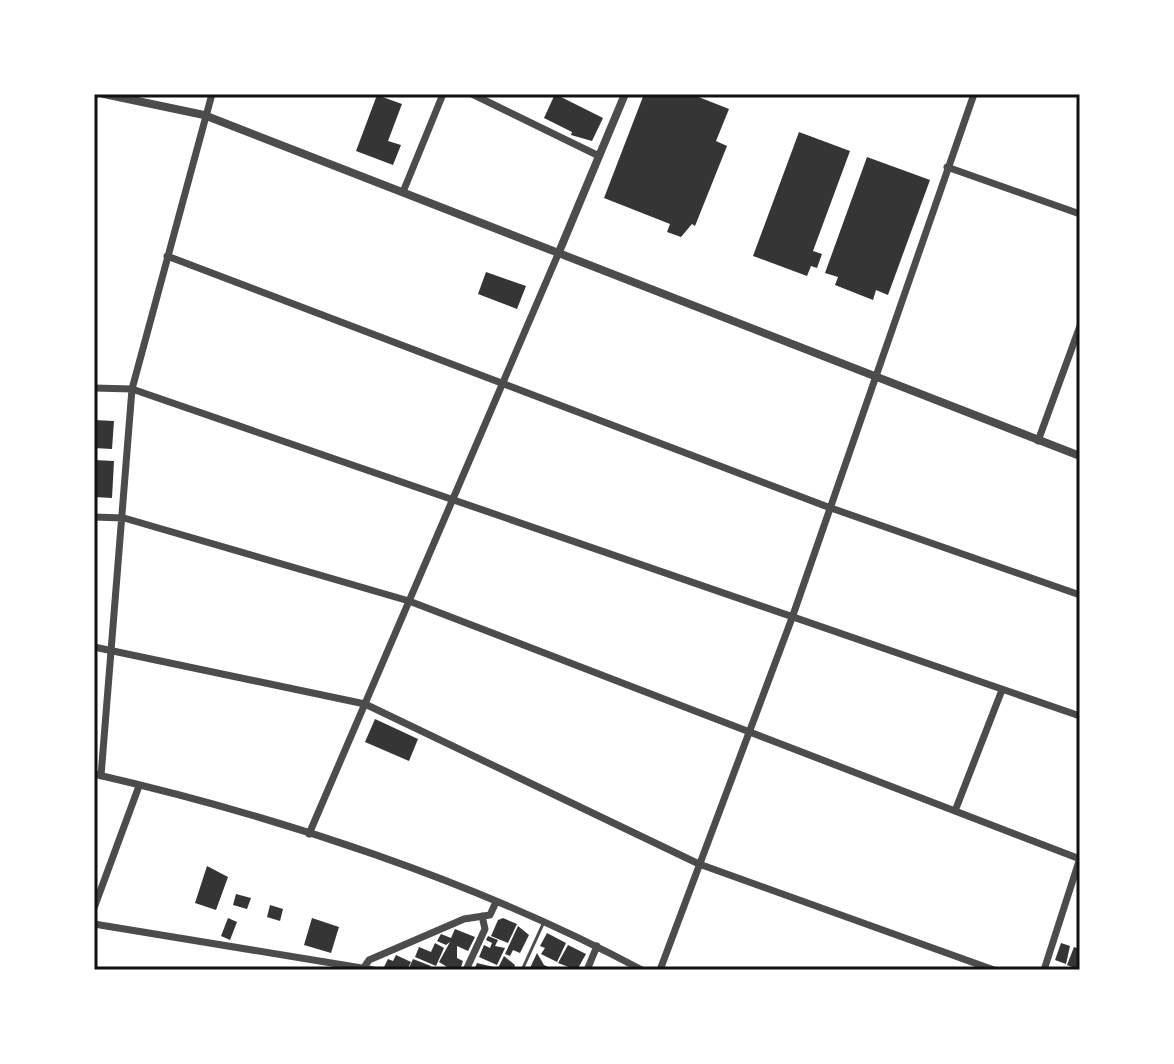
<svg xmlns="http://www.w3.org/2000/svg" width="1174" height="1064" viewBox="0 0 1174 1064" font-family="Raleway,sans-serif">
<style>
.building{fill:#353535}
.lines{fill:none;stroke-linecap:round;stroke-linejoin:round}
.service{stroke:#4c4c4c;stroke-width:3}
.minor{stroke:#4c4c4c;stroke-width:7}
.tertiary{stroke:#4c4c4c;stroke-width:8}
.neatline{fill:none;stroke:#111;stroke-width:3}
</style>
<rect width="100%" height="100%" fill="#fff"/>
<path class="building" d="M 555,94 L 603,118 L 592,141 L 571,135 L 572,132 L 544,118 Z
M 644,94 L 691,94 L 729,109 L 716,141 L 727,146 L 695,226 L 692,224 L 681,237 L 667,232 L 670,224 L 604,198 Z
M 377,95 L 402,104 L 388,141 L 401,145 L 393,165 L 356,151 Z
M 799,132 L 850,151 L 813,251 L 822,254 L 817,268 L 811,266 L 807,276 L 753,256 Z
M 867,157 L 930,180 L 888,295 L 876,290 L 873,300 L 835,285 L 838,277 L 825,273 Z
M 486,272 L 526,286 L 517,309 L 478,294 Z
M 94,420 L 114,421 L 112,449 L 94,448 Z
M 94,460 L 114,461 L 112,498 L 94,497 Z
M 375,719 L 418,739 L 409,761 L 365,742 Z
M 207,866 L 228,877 L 216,910 L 195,903 Z
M 236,894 L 251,898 L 247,909 L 233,905 Z
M 270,905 L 283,909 L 280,921 L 267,917 Z
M 228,918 L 237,922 L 230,940 L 221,936 Z
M 312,918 L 339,927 L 331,953 L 304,945 Z
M 503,918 L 517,924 L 508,943 L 491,936 L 498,920 Z
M 518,926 L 529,935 L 520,953 L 513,950 L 510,956 L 505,954 Z
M 455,929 L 475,937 L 468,951 L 457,946 L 457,958 L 463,961 L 460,970 L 452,970 L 439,962 L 450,942 L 446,945 L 437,941 L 441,934 L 451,938 Z
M 547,933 L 566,943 L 557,962 L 541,954 L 545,948 L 540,946 Z
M 488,936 L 498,940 L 495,946 L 505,948 L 497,965 L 479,957 L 484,945 L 490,948 L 492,943 L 486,940 Z
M 435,943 L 444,948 L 436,966 L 415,957 L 419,947 L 431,952 Z
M 1061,943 L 1070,946 L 1066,964 L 1055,960 Z
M 568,945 L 586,954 L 577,970 L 558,963 Z
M 1074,947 L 1080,949 L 1080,970 L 1067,965 Z
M 537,953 L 544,965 L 555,970 L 529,970 Z
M 396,955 L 411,962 L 407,970 L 384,967 L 388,959 L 393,961 Z
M 504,956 L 515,965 L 513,970 L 474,970 L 477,963 L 498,968 Z
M 413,959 L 431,966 L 429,970 L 408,970 Z"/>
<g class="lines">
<path class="service" d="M 522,970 L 543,924"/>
<path class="minor" d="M 472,94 L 599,156
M 947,167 L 1080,214
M 403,192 L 443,94
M 167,256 L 828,507 L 1080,595
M 94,388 L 132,389 L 1080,716
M 1038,441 L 1080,326
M 94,517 L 124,518 L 409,601 L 1080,859
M 94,647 L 365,704 L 699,864 L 994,970
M 94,774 C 277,816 476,881 642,970
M 101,776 L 132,389 L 212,94
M 955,811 L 1002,690
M 309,834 L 559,252
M 94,908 L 139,786
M 94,924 L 374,970
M 365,966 L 369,960 L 464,919 L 490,915 L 496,902
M 466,970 L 485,929 L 482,916
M 587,970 L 597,946
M 660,970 L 792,618 L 974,94
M 1044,970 L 1080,858"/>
<path class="tertiary" d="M 104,94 L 204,115 L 1080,456
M 559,252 L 625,94"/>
</g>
<rect width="1174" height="1064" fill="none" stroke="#ffffff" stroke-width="192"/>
<rect x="96" y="96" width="982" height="872" class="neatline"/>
</svg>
